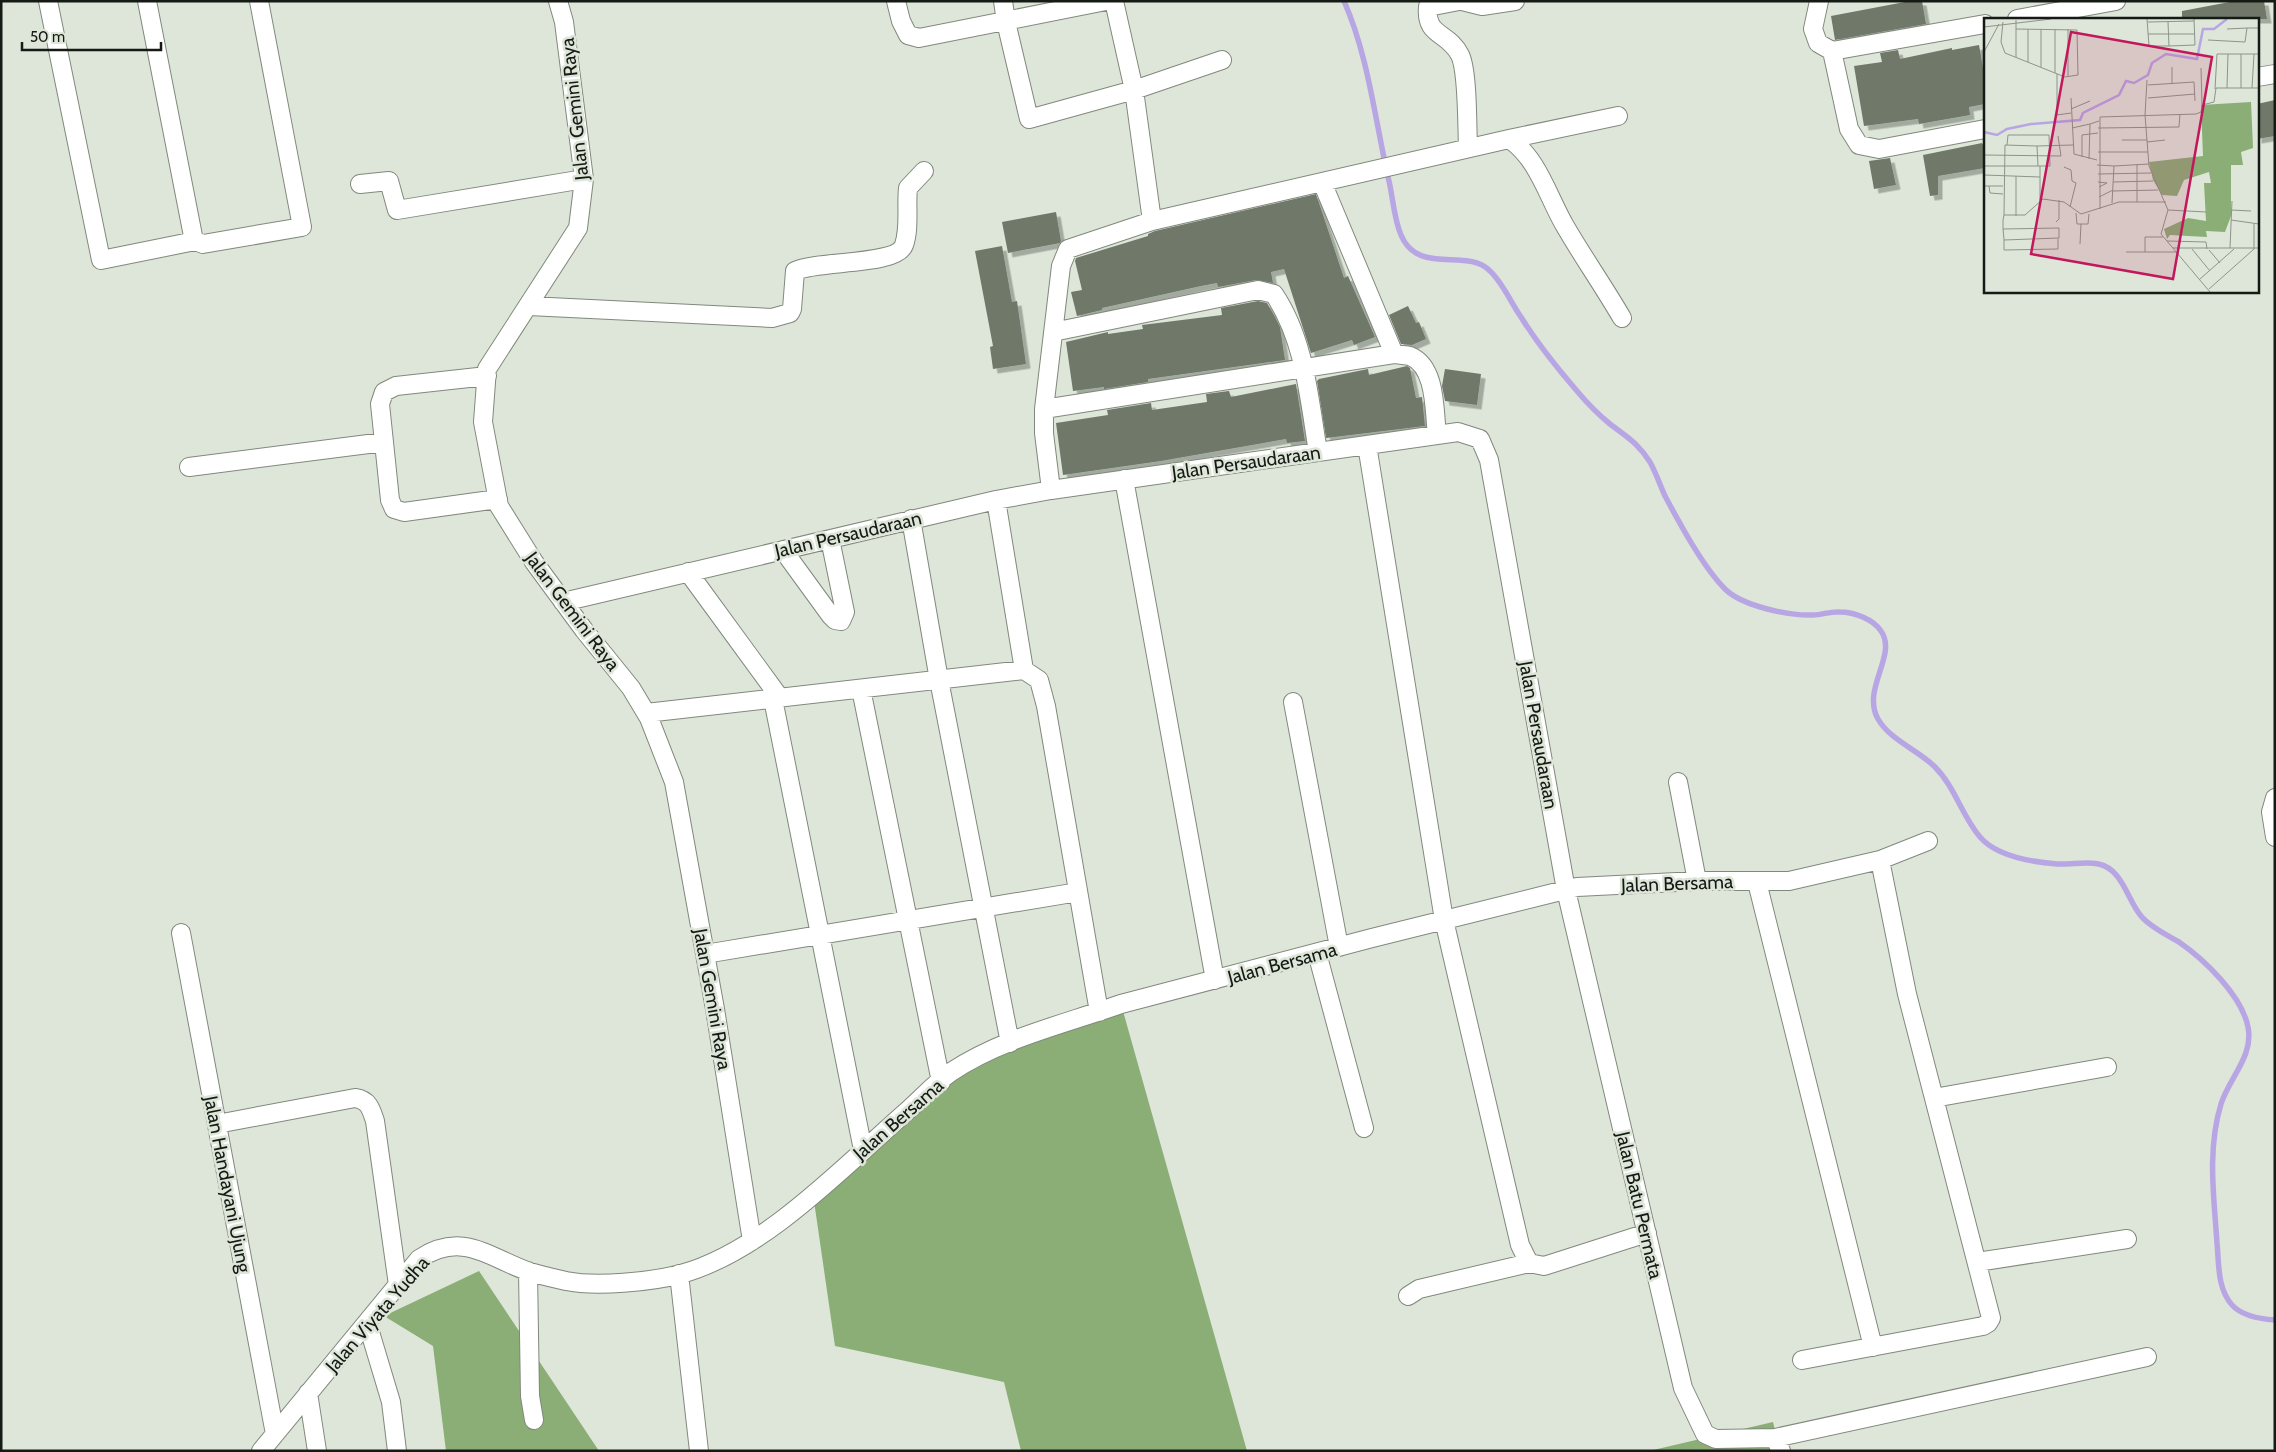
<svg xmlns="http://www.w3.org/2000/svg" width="2276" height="1452" viewBox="0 0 2276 1452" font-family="Cabin,sans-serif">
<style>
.forest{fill:#8aae75}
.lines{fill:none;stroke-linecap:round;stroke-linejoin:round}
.stream{stroke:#b8a6e4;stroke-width:5.5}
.building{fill:#6f786b;filter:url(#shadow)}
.street-casing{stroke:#80897c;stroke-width:20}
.street{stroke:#fff;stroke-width:18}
.labels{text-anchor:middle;stroke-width:5;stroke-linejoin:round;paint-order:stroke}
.street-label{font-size:19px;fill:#161a15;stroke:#dde6d8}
.inset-river{fill:none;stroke:#b8a6e4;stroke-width:2.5}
.inset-road{fill:none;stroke:#8d948a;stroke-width:1}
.view{fill:#c2185b;fill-opacity:0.15;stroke:#c2185b;stroke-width:2.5}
.inset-edge{fill:none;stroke:#161a15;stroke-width:2.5}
</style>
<defs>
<filter id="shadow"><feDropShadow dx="4.5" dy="4.5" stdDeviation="0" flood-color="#0004"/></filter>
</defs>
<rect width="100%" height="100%" fill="#dde6d8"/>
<path class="forest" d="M 1121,1004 L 1247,1451 L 1021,1451 L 1004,1382 L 835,1346 L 813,1194 L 951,1073 Z
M 479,1271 L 599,1451 L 446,1451 L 433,1346 L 384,1316 Z
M 1773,1422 L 1780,1451 L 1649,1451 Z"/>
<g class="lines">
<path class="stream" d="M 1344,1 C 1369,58 1375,121 1389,181 C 1393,198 1394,219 1401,235 C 1418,276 1467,247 1490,271 C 1503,283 1511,303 1521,317 C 1537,343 1557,368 1577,391 C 1587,403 1599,415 1610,424 C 1627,437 1638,443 1650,462 C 1656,473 1660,485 1665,496 C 1680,524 1703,567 1725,589 C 1742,606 1789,616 1813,615 C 1822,615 1831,611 1840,612 C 1854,612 1873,619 1881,631 C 1898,655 1861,689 1878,719 C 1890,740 1918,750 1935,767 C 1955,787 1962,816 1980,837 C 1997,857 2032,862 2057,864 C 2079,865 2102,856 2117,876 C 2127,888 2131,904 2141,916 C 2150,927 2167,935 2179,942 C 2205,960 2242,996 2248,1027 C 2254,1056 2229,1078 2221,1104 C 2207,1150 2214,1197 2217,1243 C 2219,1263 2217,1288 2232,1305 C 2242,1316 2260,1319 2275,1320"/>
</g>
<path class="building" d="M 1910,1 L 1922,1 L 1926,24 L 1835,40 L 1831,16 Z
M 2235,1 L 2264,1 L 2267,19 L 2182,19 L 2182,11 Z
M 1979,45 L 1985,79 L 1985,104 L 1969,107 L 1970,115 L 1919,124 L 1918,119 L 1864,126 L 1854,66 L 1882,62 L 1880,53 L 1898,50 L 1900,59 L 1952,48 L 1952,50 Z
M 2275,100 L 2275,136 L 2257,139 L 2257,104 Z
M 1982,143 L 1985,148 L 1985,168 L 1938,176 L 1938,195 L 1930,196 L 1923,155 Z
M 1890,158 L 1896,185 L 1874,189 L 1869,161 Z
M 1316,194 L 1344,278 L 1348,276 L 1375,337 L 1354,345 L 1352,340 L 1311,353 L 1284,269 L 1271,272 L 1273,283 L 1256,280 L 1218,287 L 1217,283 L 1201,286 L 1102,308 L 1102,310 L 1077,316 L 1071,292 L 1082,290 L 1075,261 L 1076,258 L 1148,236 L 1148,234 L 1155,231 Z
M 1056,212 L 1061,241 L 1060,243 L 1008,253 L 1002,222 Z
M 1002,246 L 1012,302 L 1017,301 L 1026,364 L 993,369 L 990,347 L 993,346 L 975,251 Z
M 1258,301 L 1267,303 L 1275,317 L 1280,327 L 1285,360 L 1148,379 L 1148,382 L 1104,389 L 1104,387 L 1073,391 L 1066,342 L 1108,332 L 1108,334 L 1143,329 L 1142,325 L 1222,315 L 1221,308 Z
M 1408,306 L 1416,323 L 1419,322 L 1426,339 L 1412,345 L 1401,344 L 1389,315 Z
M 1407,366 L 1410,368 L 1416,398 L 1422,397 L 1425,426 L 1326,438 L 1317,381 L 1319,379 L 1368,369 L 1369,375 Z
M 1445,369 L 1481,374 L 1477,405 L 1445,401 L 1442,386 Z
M 1296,384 L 1305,441 L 1287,443 L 1286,439 L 1161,461 L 1063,475 L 1056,423 L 1108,415 L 1107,410 L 1151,403 L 1152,410 L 1207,402 L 1206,394 L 1229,391 L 1231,397 Z"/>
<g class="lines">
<defs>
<path id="street" d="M 48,1 L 101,260 L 195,241
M 147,1 L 193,236 L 195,241 L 203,244 L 302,227 L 259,1
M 558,1 L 564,22 L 584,179 L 578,228 L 487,369 L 483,422 L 499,506 L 534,562 L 584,630 L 631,688 L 649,718 L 674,782 L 715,1009 L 752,1241
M 896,1 L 901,21 L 908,35 L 919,38 L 1106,1
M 1003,1 L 1006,22 L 1029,119 L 1134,90 L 1222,60
M 1114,1 L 1134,90 L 1152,221
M 1459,1 L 1428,7 C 1425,37 1448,31 1460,55 C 1468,71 1467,127 1468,148
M 1462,1 L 1482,6 L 1515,1
M 1819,1 L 1813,29 L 1818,43 L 1832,51 L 1849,129 L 1859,145 L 1879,149 L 1985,129
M 2017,19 L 2116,1
M 1832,51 L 1985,24
M 2257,77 L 2275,74
M 1509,139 C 1538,158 1548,197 1565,226 C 1583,257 1604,287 1622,318
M 1322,182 L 1394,354
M 360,184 L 389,181 L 397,210 L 584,179
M 529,306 L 772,318 L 790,313 L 792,309 L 795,271 C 818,260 897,266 904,245 C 910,228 906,206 908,188 L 924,171
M 1053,332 L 1258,290 L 1274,294 C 1305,340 1309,398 1318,452
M 487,376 L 396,386 L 384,392 L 380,404 L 390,500 L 394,509 L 404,512 L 498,499
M 1044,409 L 1394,354 C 1399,355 1406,355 1410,356 C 1437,367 1434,412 1437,435
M 1367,445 L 1444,920 L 1520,1245 L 1529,1263 L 1544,1266 L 1647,1233
M 189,467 L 384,442
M 1124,479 L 1215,980
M 1051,490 L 1044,433 L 1044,409 L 1061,266 L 1068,249 L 1152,221 L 1509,139 L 1618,116
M 911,519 L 939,680 L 1010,1043
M 783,550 L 831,616 L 835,620 L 841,621 L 845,612 L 830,539
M 688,572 L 780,698
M 563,602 L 996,500 L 1051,490 L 1458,432 L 1480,439 L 1489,460 L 1566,890 L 1683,1388 L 1705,1434 L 1716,1439 L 1775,1438 L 1781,1451
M 1024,670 L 1039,680 L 1046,706 L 1099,1012
M 861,689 L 941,1082
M 773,699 L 863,1150
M 1293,702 L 1339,947
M 646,713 L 1024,670 L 996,500
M 1678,782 L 1697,881
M 2275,798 L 2271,812 L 2275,837
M 1757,882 L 1873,1347
M 181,933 L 275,1434
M 1317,953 L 1364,1128
M 705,954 L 1078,892
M 1934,1098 L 2107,1067
M 217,1124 L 355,1098 C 369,1100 371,1109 375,1121 L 398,1285
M 1977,1262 L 2127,1239
M 528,1271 L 530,1396 L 534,1420
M 679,1274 L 699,1451
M 1408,1296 L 1419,1289 L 1529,1263
M 367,1322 L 391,1402 L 397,1451
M 1802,1360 L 1983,1326 L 1988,1323 L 1991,1318 L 1907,994 L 1880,860
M 308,1393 L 317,1451
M 1775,1438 L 2147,1357
M 261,1451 L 419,1259 C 461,1231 487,1256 527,1271 C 539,1275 553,1278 566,1281 C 596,1287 651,1282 681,1274 C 764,1251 842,1168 906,1112 C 921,1099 935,1083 951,1072 C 1002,1038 1065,1024 1121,1004 L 1372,938 L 1577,887 L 1697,881 L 1789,881 L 1880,860 L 1928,841"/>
</defs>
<use href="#street" class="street-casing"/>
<use href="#street" class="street"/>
</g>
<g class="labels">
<g class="street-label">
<text transform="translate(574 109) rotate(-96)" y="7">Jalan Gemini Raya</text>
<text transform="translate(1246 462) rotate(-8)" y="7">Jalan Persaudaraan</text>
<text transform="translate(848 534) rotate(-13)" y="7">Jalan Persaudaraan</text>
<text transform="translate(573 611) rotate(53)" y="7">Jalan Gemini Raya</text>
<text transform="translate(1539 735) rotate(80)" y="7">Jalan Persaudaraan</text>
<text transform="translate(1677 883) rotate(-2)" y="7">Jalan Bersama</text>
<text transform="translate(1282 963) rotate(-15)" y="7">Jalan Bersama</text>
<text transform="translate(713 999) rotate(80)" y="7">Jalan Gemini Raya</text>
<text transform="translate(898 1119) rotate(-41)" y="7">Jalan Bersama</text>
<text transform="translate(228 1184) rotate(79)" y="7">Jalan Handayani Ujung</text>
<text transform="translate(1640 1205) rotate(77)" y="7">Jalan Batu Permata</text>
<text transform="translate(377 1314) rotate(-49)" y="7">Jalan Viyata Yudha</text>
</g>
</g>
<g transform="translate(1984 18)">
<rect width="275" height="275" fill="#dde6d8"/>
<path d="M 267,84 L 269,130 L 257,134 L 259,147 L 247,147 L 247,198 L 241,214 L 222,213 L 223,219 L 186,217 L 183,221 L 180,211 L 204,200 L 222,203 L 220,165 L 227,165 L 225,154 L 200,162 L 193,178 L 178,177 L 169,162 L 165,144 L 219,138 L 217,87 Z" fill="#8aae75"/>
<path class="inset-river" d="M 0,114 L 13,117 L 23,111 L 47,106 L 96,102 L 99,95 L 135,77 L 142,63 L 150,65 L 164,57 L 168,45 L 182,36 L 213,41 L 219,11 L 230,11 L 243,1"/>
<path class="inset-road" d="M 163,1 L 165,28 L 185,28 L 211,27 L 210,1M 19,4 L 17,24 L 21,35 L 81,59 L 94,57 L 93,12 L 32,11M 164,4 L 210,3M 184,4 L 185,28M 0,9 L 67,1M 84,11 L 84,58M 243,11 L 263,10M 164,16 L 211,16M 224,22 L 261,24 L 263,10 L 275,10M 0,34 L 15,6M 32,39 L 32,2M 44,44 L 44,11M 57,49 L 57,11M 188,49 L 188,66M 217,50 L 218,87M 71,55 L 71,11M 73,56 L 73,97 L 87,95M 163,62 L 161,97 L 165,148 L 184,192 L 177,216 L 226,274M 164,67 L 210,64 L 211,83M 243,70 L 244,36M 257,70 L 257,36M 268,70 L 270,36M 231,71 L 233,36 L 275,36M 87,80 L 90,136 L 113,142M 164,80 L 211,76M 87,91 L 106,83M 88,110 L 106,106M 114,110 L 195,109 L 196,96M 138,122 L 163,122M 163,124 L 181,122M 53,128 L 89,127M 114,134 L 164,134M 0,137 L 77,138 L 74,118M 98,139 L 98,117 L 114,115M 105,141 L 106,106 L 115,103M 113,147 L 130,148 L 128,185M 0,148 L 66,148 L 65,117 L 24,117 L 23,127M 54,148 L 53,128 L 21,127 L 20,197 L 41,197 L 59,181 L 80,184 L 97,196 L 135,184 L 182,184M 130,148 L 165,146M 80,149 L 87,152 L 88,163 L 92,165 L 86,189M 114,156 L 167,155M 0,157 L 56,159M 114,164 L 123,165 L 115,169M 129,164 L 169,163M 0,168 L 19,168M 5,168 L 6,175 L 19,176M 129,173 L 174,172M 115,179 L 129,172M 56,182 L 56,148M 153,184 L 153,146M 116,191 L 116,99 L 212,96 L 217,94 L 218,87 L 230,84 L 232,70 L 275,70M 184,192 L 222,194M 247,192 L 267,193M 92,195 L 93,206 L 104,206 L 105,196M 32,198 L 32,158M 247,202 L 275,206M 72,204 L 75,201 L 75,182M 19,211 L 75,210 L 75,220 L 20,222 L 20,221 L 19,211 L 19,202 L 20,197M 20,222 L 20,232 L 74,231 L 74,221M 183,223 L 222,224 L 223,231M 96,226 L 97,206M 189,230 L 275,230M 246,230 L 248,183M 208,231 L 226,253M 225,232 L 236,245M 142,234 L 192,234M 161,234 L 161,219 L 179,219M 216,261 L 250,231M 225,271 L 270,231 L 270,206"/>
<path class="view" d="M 87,14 L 228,39 L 189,261 L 47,236 Z"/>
<rect width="275" height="275" class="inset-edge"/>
</g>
<rect width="2276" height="1452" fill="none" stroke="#161a15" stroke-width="5"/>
<path d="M22 42v8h139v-8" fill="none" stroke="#161a15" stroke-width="2.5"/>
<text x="30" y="42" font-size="15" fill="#161a15" stroke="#dde6d8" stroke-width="4" paint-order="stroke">50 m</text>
</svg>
